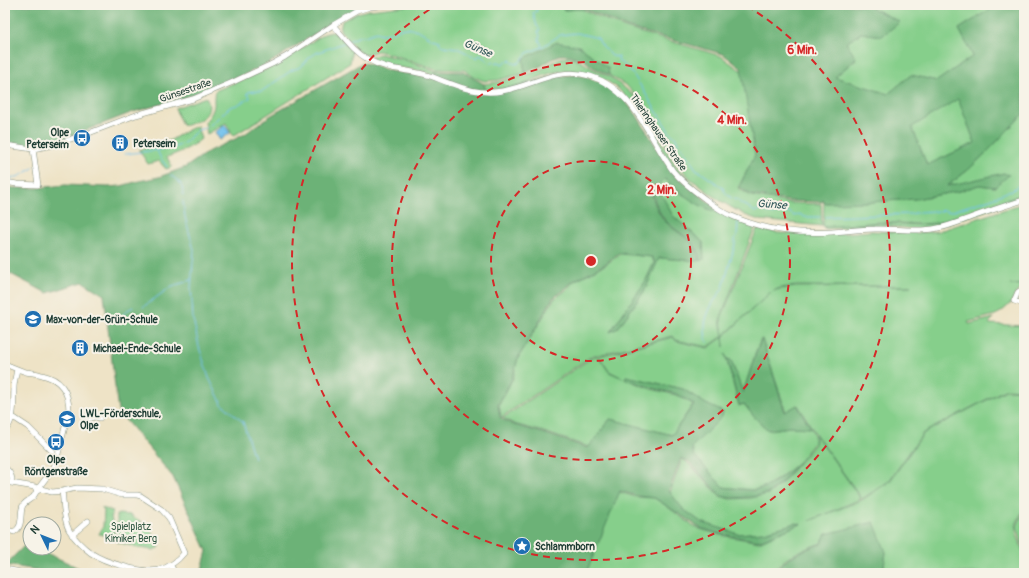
<svg xmlns="http://www.w3.org/2000/svg" width="1029" height="578" viewBox="0 0 1029 578" font-family="Pangolin,sans-serif">
<style>
.green{fill:#86cf8b;stroke:#528660;fill-rule:evenodd}
.forest{fill:#6cb277;stroke:#467856;fill-rule:evenodd}
.water{fill:#72c1ed;stroke:#487f90}
.lines{fill:none;stroke-linecap:round;stroke-linejoin:round}
.stream{stroke:#72c1ed;stroke-width:1}
.minor-casing{stroke:#86907d;stroke-width:6}
.minor{stroke:#fff;stroke-width:5}
.ring{fill:none;stroke:#d62828;stroke-width:2;stroke-dasharray:7 5}
.labels{text-anchor:middle;stroke-width:4;stroke-linejoin:round;paint-order:stroke}
.street-label{font-size:10px;fill:#1f3d34;stroke:#f7f3e8}
.poi-label{font-size:10px;font-weight:bold;fill:#1f3d34;stroke:#f7f3e8;text-anchor:start}
.park-label{font-size:10px;fill:#345a45;stroke:#f7f3e8}
.water-label{font-size:11px;font-style:italic;fill:#305759;stroke:#f7f3e8}
.centre{fill:#d62828;stroke:#f7f3e8;stroke-width:2}
.ring-label{font-size:12px;text-anchor:middle;font-weight:bold;fill:#d62828;stroke:#f7f3e8;stroke-width:4;stroke-linejoin:round;paint-order:stroke}
</style>
<rect width="100%" height="100%" fill="#f7f3e8"/>
<filter id="ink" filterUnits="userSpaceOnUse"><feTurbulence type="fractalNoise" baseFrequency=".025" numOctaves="2"/><feDisplacementMap in="SourceGraphic" scale="8" xChannelSelector="R" yChannelSelector="G"/><feConvolveMatrix kernelMatrix="1 2 1 2 8 2 1 2 1" color-interpolation-filters="sRGB"/></filter>
<filter id="wash" filterUnits="userSpaceOnUse"><feTurbulence type="fractalNoise" baseFrequency=".012" numOctaves="4" result="noise"/><feDisplacementMap in="SourceGraphic" scale="16" xChannelSelector="R" yChannelSelector="G"/><feGaussianBlur stdDeviation="0.9" result="paint"/><feColorMatrix in="noise" values="0 0 0 0 0 0 0 0 0 0 0 0 0 0 0 0 0 1.4 0 .05"/><feComposite in="paint" operator="in"/></filter>
<g filter="url(#wash)">
<rect width="100%" height="100%" fill="#eee3c6"/>
<path class="green" d="M 415,5 L 562,5 L 563,10 L 581,9 L 625,28 L 721,56 L 740,70 L 742,70 L 755,155 L 738,188 L 751,196 L 790,203 L 821,204 L 822,226 L 759,220 L 745,215 L 729,206 L 716,198 L 691,179 L 679,166 L 666,145 L 648,112 L 637,97 L 627,86 L 609,75 L 608,68 L 579,46 L 523,59 L 525,73 L 498,80 L 484,81 L 474,77 L 464,70 L 436,69 L 397,56 L 378,51 L 364,55 L 354,47 L 340,30 L 342,21 L 357,13 L 369,10 Z
M 870,5 L 997,5 L 959,29 L 973,56 L 937,81 L 911,75 L 888,94 L 835,77 L 856,59 L 846,43 L 861,33 L 882,36 L 899,22 L 870,7 Z
M 332,32 L 339,35 L 352,50 L 350,63 L 233,136 L 226,123 L 207,134 L 205,122 C 210,116 215,110 214,101 C 214,97 214,95 215,91 L 274,66 L 324,34 Z
M 380,54 L 402,59 L 436,71 L 433,74 L 421,71 L 385,65 L 369,57 Z
M 570,57 L 582,62 L 593,69 L 610,77 L 626,89 L 637,99 L 646,113 L 666,150 L 678,169 L 694,184 L 691,186 L 675,171 L 638,112 L 618,88 L 604,79 L 588,73 L 574,71 L 562,71 L 551,73 L 513,87 L 498,89 L 485,89 L 484,84 L 499,82 L 527,75 L 542,69 L 559,58 Z
M 206,97 C 213,110 206,118 194,122 C 189,124 187,126 182,125 L 175,108 Z
M 958,98 L 975,143 L 927,165 L 912,127 Z
M 1024,113 L 1024,194 L 936,223 L 918,224 L 878,222 L 823,227 L 824,203 L 871,202 L 915,199 L 960,191 L 979,185 L 995,187 L 1004,173 L 946,187 L 968,170 L 988,151 Z
M 197,126 L 201,139 C 190,148 181,152 167,157 L 172,167 L 166,169 L 159,161 L 148,164 L 139,150 L 171,140 L 188,130 Z
M 665,179 L 683,195 L 722,213 L 755,227 L 720,320 L 723,336 L 708,347 L 676,340 L 673,336 L 598,355 L 593,355 L 503,416 L 502,418 L 501,416 L 499,405 L 513,378 L 518,358 L 554,299 L 565,291 L 574,281 L 605,265 L 620,254 L 651,257 L 654,262 L 645,282 L 610,332 L 618,328 L 645,290 L 659,258 L 699,261 L 703,259 L 703,242 L 673,216 L 656,186 Z
M 1024,195 L 1024,198 L 937,227 L 918,229 L 884,226 L 824,229 L 824,227 L 879,223 L 918,225 L 936,224 L 1001,202 Z
M 1024,203 L 1024,284 L 1010,285 L 1024,285 L 1024,287 L 1016,293 L 1010,304 L 1001,312 L 995,315 L 968,322 L 969,324 L 994,318 L 989,323 L 990,324 L 1024,326 L 1024,390 L 1006,389 L 923,433 L 889,481 L 862,499 L 815,433 L 798,405 L 786,412 L 762,339 L 761,339 L 756,351 L 743,393 L 731,360 L 727,359 L 725,354 L 739,406 L 744,404 L 755,418 L 768,430 L 790,427 L 811,428 L 814,434 L 814,443 L 799,462 L 778,479 L 766,486 L 754,490 L 723,487 L 694,455 L 692,447 L 721,417 L 723,412 L 706,404 L 683,389 L 626,376 L 625,379 L 609,371 L 599,356 L 673,337 L 676,341 L 708,348 L 723,337 L 724,347 L 723,337 L 771,292 L 723,336 L 721,319 L 757,229 L 778,233 L 823,234 L 837,234 L 871,231 L 917,233 L 939,231 ZM 796,286 L 911,286 L 796,287 L 780,289 L 773,291 L 780,288 Z
M 594,356 L 598,356 L 609,372 L 625,379 L 651,389 L 676,395 L 693,404 L 672,435 L 610,419 L 589,447 L 544,432 L 514,424 L 503,418 Z
M 1006,390 L 1024,391 L 1024,507 L 1016,525 L 1017,534 L 1024,554 L 1024,573 L 883,573 L 886,552 L 826,534 L 821,543 C 802,550 785,555 773,573 L 586,573 L 619,492 L 636,497 L 654,498 L 665,505 L 692,525 L 700,529 L 720,535 L 759,542 L 776,534 L 801,524 L 796,523 L 764,532 L 738,534 L 701,522 L 683,509 L 670,493 L 682,459 L 687,462 L 720,496 L 730,499 L 751,498 L 769,494 L 783,482 L 815,444 L 815,434 L 861,499 L 809,521 L 862,500 L 890,481 L 924,433 Z
M 101,508 L 113,511 L 111,516 L 115,538 L 99,534 L 103,527 L 104,511 Z
M 1024,510 L 1024,551 L 1017,526 Z
M 117,514 L 132,515 L 132,517 C 149,524 152,532 160,547 L 154,550 L 139,548 L 117,542 Z"/>
<path class="forest" d="M 5,5 L 368,5 L 357,9 L 330,24 L 271,62 L 248,73 L 183,98 L 133,112 L 53,143 L 32,146 L 5,142 Z
M 562,5 L 870,5 L 870,7 L 900,22 L 882,36 L 861,33 L 846,43 L 856,58 L 835,77 L 888,94 L 911,75 L 937,81 L 973,56 L 959,29 L 997,5 L 1024,5 L 1024,113 L 988,151 L 968,170 L 947,186 L 1004,173 L 1009,175 L 995,187 L 979,185 L 960,191 L 915,199 L 871,202 L 824,203 L 823,200 L 822,202 L 789,201 L 751,195 L 739,187 L 755,155 L 741,68 L 723,54 L 626,27 L 585,9 L 563,10 ZM 958,99 L 975,143 L 927,165 L 912,127 Z
M 557,42 L 579,46 L 608,68 L 609,75 L 593,67 L 584,60 L 570,55 L 559,55 L 541,66 L 525,73 L 523,59 Z
M 362,63 L 370,64 L 390,71 L 429,77 L 436,71 L 463,72 L 484,84 L 486,94 L 554,76 L 575,75 L 588,77 L 616,90 L 636,114 L 672,172 L 722,213 C 699,209 682,194 665,179 L 657,186 L 673,216 L 703,242 L 704,259 L 700,261 C 699,257 699,252 697,249 C 690,237 675,231 666,221 C 658,212 655,201 651,189 L 650,190 C 654,201 657,212 665,221 C 674,231 689,237 696,249 C 698,252 698,257 699,261 L 659,258 L 645,290 L 618,328 L 610,332 L 645,282 L 655,262 L 652,257 L 619,253 L 605,264 L 573,281 L 564,290 L 553,298 L 518,358 L 512,379 L 498,405 L 500,417 L 502,419 L 514,425 L 543,433 L 588,448 L 610,419 L 672,435 L 694,404 L 676,394 L 652,388 L 625,379 L 626,376 L 683,389 L 706,404 L 723,412 L 722,417 L 692,447 L 694,455 L 723,487 C 732,488 745,490 754,490 C 772,488 786,473 799,462 L 783,481 L 769,493 L 752,497 L 730,498 L 721,496 L 688,461 L 681,458 L 669,491 L 683,509 L 701,522 L 738,534 L 764,532 L 796,523 L 801,524 L 759,541 L 720,534 L 700,528 L 655,498 L 637,496 L 620,491 L 586,573 L 201,573 L 207,551 L 173,477 L 118,411 L 104,295 L 83,282 L 47,293 L 5,271 L 5,186 L 12,188 L 37,188 L 65,185 L 108,187 L 121,186 L 139,181 L 159,177 L 186,167 L 209,151 L 229,142 L 245,134 L 270,116 Z
M 762,339 L 785,412 L 797,405 L 811,428 L 790,427 L 768,430 L 755,418 L 744,404 L 739,405 L 727,359 L 731,360 L 743,393 L 757,350 Z
M 874,522 L 886,552 L 883,573 L 774,573 C 785,557 803,550 821,544 L 826,534 Z
M 26,544 L 30,546 L 30,548 L 35,548 L 66,562 L 89,573 L 45,573 L 38,570 L 5,565 Z"/>
<path class="water" d="M 225,125 L 230,133 L 220,140 L 215,132 Z"/>
<g class="lines">
<path class="stream" d="M 534,5 L 537,11 L 533,13 L 537,26 L 540,29 L 538,32 L 540,35 L 539,39 L 542,47
M 349,41 L 360,36 L 365,36 L 376,32 L 382,34 L 391,33 L 399,29 L 406,28 L 418,30 L 433,39 L 440,41 L 439,44 L 443,46 L 457,48 L 477,58 L 480,55 L 483,57 L 490,63 L 499,62 L 503,64 L 510,60 L 515,64 L 519,63 L 527,53 L 542,47 L 560,35 L 577,33 L 598,38 L 600,43 L 612,56 L 619,57 L 618,61 L 626,66 L 635,77 L 670,133 L 674,136 L 696,169 L 723,188 C 725,194 732,200 738,200 L 741,204 L 747,206 L 755,212 L 760,209 L 772,214 L 789,212 L 794,216 L 800,214 L 804,217 L 820,217
M 157,150 L 161,159 L 167,167
M 125,154 L 173,148 L 180,145 L 187,141 L 192,135 L 198,130 L 208,127 L 230,107 L 237,105 L 250,98 L 249,95 L 247,94 L 248,92 L 255,91 L 262,91 L 292,70 L 301,67 L 309,58 L 316,53 L 346,42
M 170,175 C 179,181 183,183 183,195
M 5,179 C 17,179 23,174 33,168
M 183,201 L 185,217 L 194,250 L 191,287 L 193,318 L 199,347 L 209,378 L 222,404 L 243,422 L 254,458
M 825,217 L 911,214 L 919,212 L 933,211 L 937,212 L 944,210 L 949,212 L 990,199 L 1007,192 L 1008,191 L 1013,190 L 1016,187 L 1024,185
M 143,307 L 172,286 L 189,281 L 192,278
M 120,319 L 126,311 L 133,307
M 707,342 C 702,326 706,315 714,301 C 717,297 720,292 723,288 L 735,244 L 735,239 L 737,235 L 738,222"/>
</g>
</g>
<g filter="url(#ink)">
<g class="lines">
<defs>
<path id="minor" d="M 333,25 C 344,37 354,52 369,60 C 388,71 410,69 430,76 C 437,78 444,82 452,84 C 467,90 486,94 502,91 C 533,86 557,66 590,76 C 633,89 649,137 673,171 C 682,182 694,191 705,199 C 714,206 722,212 732,216 C 763,230 799,234 832,232 C 847,231 861,229 875,229 C 896,228 917,233 938,228 C 950,226 961,221 972,217 C 989,211 1006,205 1024,200
M 5,145 L 33,149 L 53,145 L 89,133 L 136,115 L 193,99 L 233,82 L 272,64 L 285,57 L 333,25 L 357,11 L 370,7 L 390,5
M 5,182 L 17,184 L 38,185 L 33,149
M 1024,288 L 1018,292 L 1014,301 L 1024,304
M 5,364 C 12,367 19,370 26,372 C 31,373 36,373 42,375 C 61,379 69,392 69,411 L 56,462 L 53,469 L 40,486 L 41,488 L 40,490 L 37,491 L 35,487
M 5,413 L 16,419 L 28,427 L 52,451
M 87,419 L 95,417 L 100,418
M 5,431 C 16,417 13,405 14,388 C 14,382 16,375 17,369
M 5,468 C 9,471 11,474 12,479
M 5,482 L 35,487
M 41,489 L 52,492 L 62,491 C 64,504 63,519 69,530 C 74,538 83,547 91,553 C 104,562 143,574 159,570 C 169,567 177,562 184,553 L 169,518 L 161,509 L 141,496 L 137,495 L 122,495 L 102,489 L 77,488 L 62,491
M 5,529 L 14,532 C 23,527 20,517 22,508 C 23,502 29,501 33,497 C 35,495 35,493 37,491
M 72,535 L 88,521
M 171,566 L 175,573
M 5,569 L 26,573"/>
</defs>
<use href="#minor" class="minor-casing"/>
<use href="#minor" class="minor"/>
</g>
</g>
<g class="ring">
<circle cx="591" cy="261" r="100"/>
<circle cx="591" cy="261" r="199"/>
<path d="M747 6A299 299 0 1 1 435 6"/>
</g>
<defs>
<symbol id="bus-disc" viewBox="-11 -11 22 22"><circle r="9.5" fill="#1f6fb2" stroke="#f7f3e8"/><path d="M-5-6H5V4H4V6H2V4H-2V6H-4V4H-5ZM-3.5-4V0h7V-4ZM-3.5 1.2v1.5H-2V1.2ZM2 1.2v1.5H3.5V1.2Z" fill="#fff"/></symbol>
<symbol id="building-disc" viewBox="-11 -11 22 22"><circle r="9.5" fill="#1f6fb2" stroke="#f7f3e8"/><path d="M-4-6H4V6H1V3H-1V6H-4ZM-2.5-4.3h1.7v1.8h-1.7ZM.8-4.3h1.7v1.8H.8ZM-2.5-1h1.7V.8h-1.7ZM.8-1h1.7V.8H.8Z" fill="#fff"/></symbol>
<symbol id="school-disc" viewBox="-11 -11 22 22"><circle r="9.5" fill="#1f6fb2" stroke="#f7f3e8"/><path d="M0-5L7-2L0 1L-7-2ZM-4 1L0 2.5L4 1V4Q0 6-4 4Z" fill="#fff"/></symbol>
<symbol id="sight-disc" viewBox="-11 -11 22 22"><circle r="9.5" fill="#1f6fb2" stroke="#f7f3e8"/><path d="M0-6L1.8-2.2L6-1.7L2.9 1.2L3.7 5.4L0 3.3L-3.7 5.4L-2.9 1.2L-6-1.7L-1.8-2.2Z" fill="#fff"/></symbol>
</defs>
<g fill-rule="evenodd">
<use href="#bus-disc" x="72" y="128" width="20" height="20"/>
<use href="#building-disc" x="110" y="133" width="20" height="20"/>
<use href="#school-disc" x="23" y="309" width="20" height="20"/>
<use href="#building-disc" x="70" y="338" width="20" height="20"/>
<use href="#school-disc" x="57" y="409" width="20" height="20"/>
<use href="#bus-disc" x="46" y="432" width="20" height="20"/>
<use href="#sight-disc" x="512" y="536" width="20" height="20"/>
</g>
<g class="labels">
<g class="street-label">
<text transform="translate(185 90) rotate(-19)" y="4">Günsestraße</text>
<text transform="translate(659 132) rotate(55)" y="4">Thieringhauser Straße</text>
</g>
<g class="poi-label">
<text x="69" y="136" text-anchor="end">Olpe<tspan x="69" dy="12">Peterseim</tspan></text>
<text x="133" y="147">Peterseim</text>
<text x="46" y="323">Max-von-der-Grün-Schule</text>
<text x="93" y="352">Michael-Ende-Schule</text>
<text x="80" y="417">LWL-Förderschule,<tspan x="80" dy="12">Olpe</tspan></text>
<text x="56" y="463" text-anchor="middle">Olpe<tspan x="56" dy="12">Röntgenstraße</tspan></text>
<text x="535" y="550">Schlammborn</text>
</g>
<g class="park-label">
<text x="131" y="530">Spielplatz<tspan x="131" dy="12">Kimiker Berg</tspan></text>
</g>
<g class="water-label">
<text transform="translate(478 48) rotate(23)" y="4">Günse</text>
<text transform="translate(772 204) rotate(4)" y="4">Günse</text>
</g>
</g>
<circle cx="591" cy="261" r="6" class="centre"/>
<g class="ring-label">
<text x="802" y="54">6 Min.</text>
<text x="732" y="124">4 Min.</text>
<text x="662" y="194">2 Min.</text>
</g>
<rect width="1029" height="578" fill="none" stroke="#f7f3e8" stroke-width="20"/>
<g transform="translate(42 536) rotate(313)"><circle r="19" fill="#f7f3e8" stroke="#a1aaa0"/>
<path d="M0-3L7 15L0 10L-7 15Z" fill="#1f6fb2"/>
<text y="-6" font-size="11" font-weight="bold" text-anchor="middle" fill="#1f3d34">N</text>
</g>
</svg>
